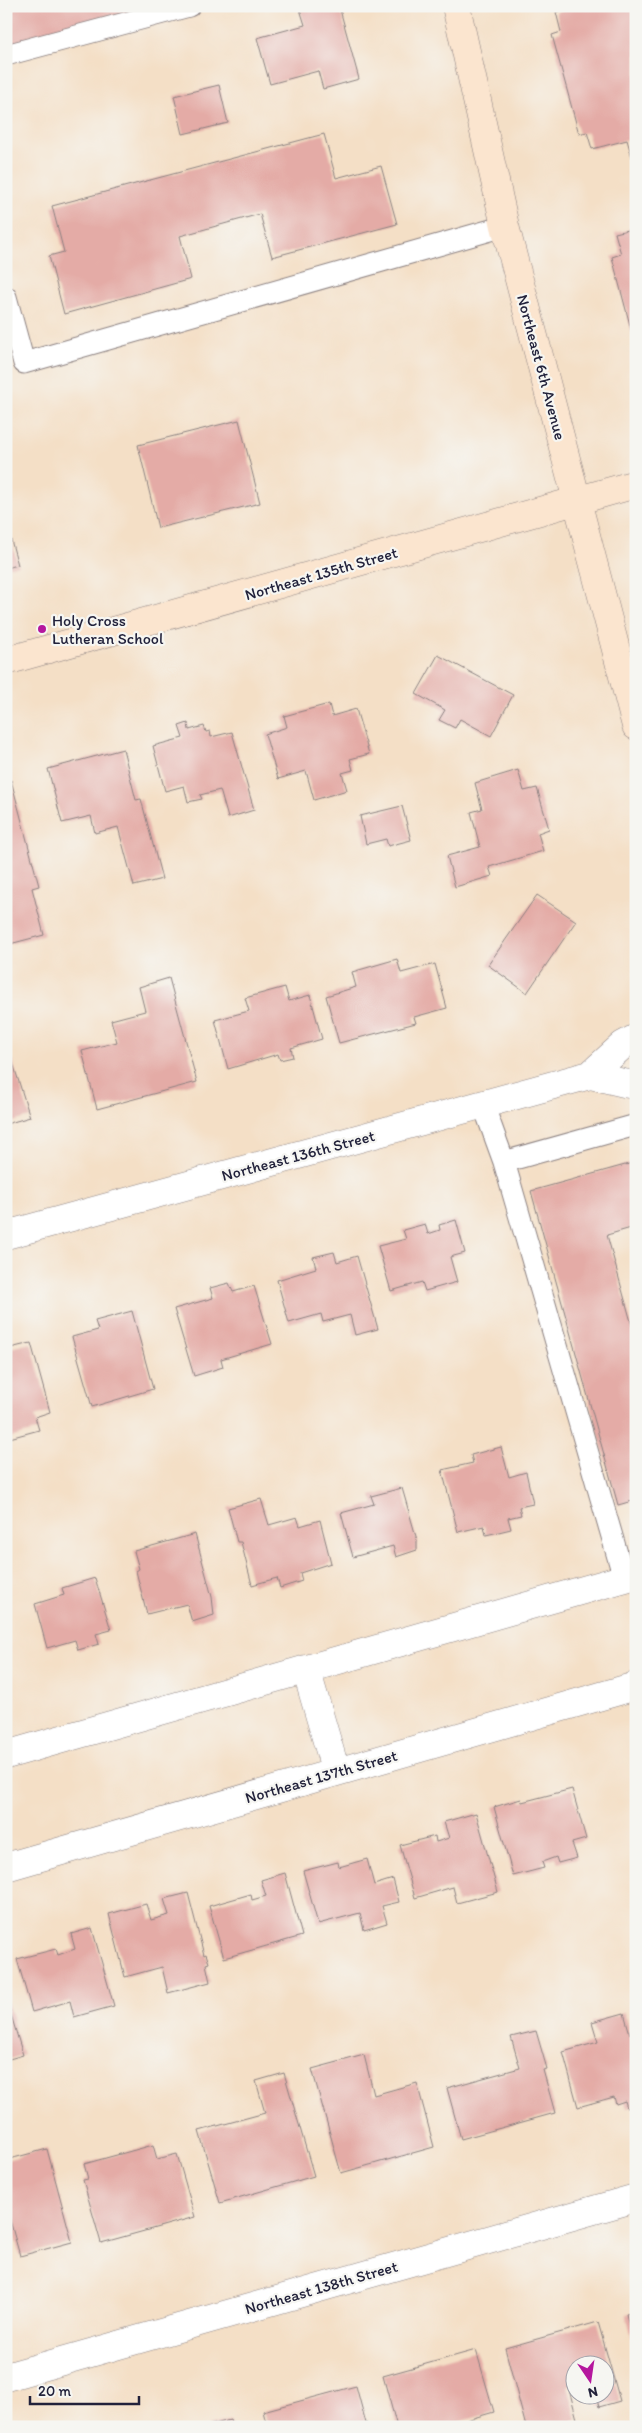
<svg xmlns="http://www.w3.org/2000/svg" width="642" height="2433" viewBox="0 0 642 2433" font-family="Itim,sans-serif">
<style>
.building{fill:#e4aba6}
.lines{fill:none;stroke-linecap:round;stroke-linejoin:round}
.service-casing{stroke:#8b8080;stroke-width:23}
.minor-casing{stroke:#8b8080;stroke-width:29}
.tertiary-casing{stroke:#8b8080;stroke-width:29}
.secondary-casing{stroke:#8b8080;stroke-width:29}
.service{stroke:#fff;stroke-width:21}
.minor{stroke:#fff;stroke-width:28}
.tertiary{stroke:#fff;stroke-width:28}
.secondary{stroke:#fbe5cf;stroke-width:28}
.poi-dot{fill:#b5179e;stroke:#f6f6f2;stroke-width:2}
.labels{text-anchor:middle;stroke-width:4.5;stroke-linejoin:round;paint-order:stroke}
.street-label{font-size:16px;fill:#22223b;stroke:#f6f6f2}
.poi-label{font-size:16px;fill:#22223b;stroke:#f6f6f2;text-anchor:start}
</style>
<rect width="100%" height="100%" fill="#f6f6f2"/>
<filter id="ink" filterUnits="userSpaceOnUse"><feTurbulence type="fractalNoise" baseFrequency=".02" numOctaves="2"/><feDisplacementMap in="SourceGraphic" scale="10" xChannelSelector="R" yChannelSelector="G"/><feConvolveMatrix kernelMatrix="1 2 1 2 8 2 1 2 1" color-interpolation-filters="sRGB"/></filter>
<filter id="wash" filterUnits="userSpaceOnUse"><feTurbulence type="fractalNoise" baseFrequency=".0096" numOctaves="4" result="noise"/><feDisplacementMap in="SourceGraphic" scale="20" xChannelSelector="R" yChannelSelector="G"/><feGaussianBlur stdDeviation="1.12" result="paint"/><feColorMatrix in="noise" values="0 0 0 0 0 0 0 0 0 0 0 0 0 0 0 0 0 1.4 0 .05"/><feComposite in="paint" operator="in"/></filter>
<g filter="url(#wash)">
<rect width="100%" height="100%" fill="#f4dfc6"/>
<g id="blocks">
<path class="building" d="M 6,6 L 152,6 L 6,46 Z
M 299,6 L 339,6 L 359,79 L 323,89 L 318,71 L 270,84 L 257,38 L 305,25 Z
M 574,6 L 636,6 L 636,171 L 627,140 L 592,149 L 587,132 L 579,134 L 552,35 L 561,32 L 556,12 Z
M 219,85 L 228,123 L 183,134 L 174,96 Z
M 324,134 L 336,178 L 381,166 L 397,224 L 272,257 L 260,214 L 180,236 L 191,279 L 64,314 L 49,256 L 64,252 L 52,206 Z
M 636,228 L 636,344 L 635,344 L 612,257 L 621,254 L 615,233 Z
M 239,420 L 260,503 L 158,528 L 138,445 Z
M 6,522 L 18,565 L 6,568 Z
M 438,655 L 513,695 L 491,736 L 460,719 L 455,728 L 439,720 L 445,710 L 416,694 Z
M 329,704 L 332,716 L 356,709 L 369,754 L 350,759 L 353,770 L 342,773 L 347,790 L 314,800 L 306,771 L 278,779 L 265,734 L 287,727 L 284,716 Z
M 188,723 L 189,730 L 204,726 L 206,732 L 210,731 L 211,737 L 232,732 L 254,810 L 228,818 L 220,790 L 200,795 L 202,799 L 188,802 L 184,786 L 165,791 L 153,746 L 183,738 L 179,726 Z
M 123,749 L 136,800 L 141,799 L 162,879 L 134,886 L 118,827 L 95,833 L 91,816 L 62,823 L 48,769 Z
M 518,770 L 524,791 L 537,788 L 549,829 L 538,833 L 543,851 L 489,867 L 492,876 L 455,887 L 447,856 L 480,847 L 471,812 L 482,809 L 475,783 Z
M 11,780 L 39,886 L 32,888 L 44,935 L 6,945 L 6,781 Z
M 402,806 L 411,840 L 388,846 L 386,839 L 366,844 L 360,816 Z
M 537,895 L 576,921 L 527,993 L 488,965 Z
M 397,959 L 401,973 L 435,964 L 447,1008 L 414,1017 L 416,1023 L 339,1043 L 326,996 L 356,987 L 352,972 Z
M 169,978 L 197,1082 L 97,1109 L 82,1051 L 117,1042 L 111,1020 L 145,1011 L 139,987 Z
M 285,987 L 289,1001 L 310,995 L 322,1039 L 291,1048 L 293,1057 L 280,1060 L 278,1054 L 228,1069 L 215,1020 L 249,1011 L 245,998 Z
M 6,1041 L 30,1117 L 6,1124 Z
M 636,1162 L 636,1245 L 631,1228 L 607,1235 L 636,1340 L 636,1500 L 618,1505 L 531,1191 Z
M 456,1220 L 465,1253 L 450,1257 L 457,1282 L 425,1291 L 422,1282 L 391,1291 L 378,1246 L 406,1239 L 403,1230 L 425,1224 L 428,1234 L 440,1230 L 439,1225 Z
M 334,1252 L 337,1262 L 357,1256 L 378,1329 L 355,1335 L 350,1315 L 323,1322 L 321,1314 L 289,1323 L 277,1280 L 316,1268 L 313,1257 Z
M 229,1283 L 233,1292 L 254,1286 L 272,1344 L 221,1359 L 223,1367 L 194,1376 L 174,1309 L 213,1298 L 210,1288 Z
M 132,1311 L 153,1389 L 92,1407 L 72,1337 L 98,1330 L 95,1321 Z
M 31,1343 L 50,1412 L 35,1417 L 39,1430 L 6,1439 L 6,1349 Z
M 501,1447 L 509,1477 L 526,1472 L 533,1504 L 519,1507 L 521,1515 L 508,1518 L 511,1529 L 486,1535 L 484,1526 L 458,1532 L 442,1470 L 473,1463 L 471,1455 Z
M 402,1488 L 417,1540 L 417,1550 L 396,1557 L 393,1546 L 353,1557 L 341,1513 L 374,1504 L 371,1496 Z
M 261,1499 L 269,1525 L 297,1517 L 300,1526 L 320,1520 L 331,1563 L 300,1573 L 302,1581 L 280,1588 L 277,1578 L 252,1585 L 241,1542 L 237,1542 L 228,1508 Z
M 195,1534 L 212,1597 L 214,1615 L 192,1622 L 187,1604 L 147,1614 L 136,1571 L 139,1569 L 134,1551 Z
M 95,1578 L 111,1630 L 96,1634 L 99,1644 L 78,1650 L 75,1640 L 47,1648 L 35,1604 L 64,1595 L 62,1588 Z
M 572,1789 L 586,1839 L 572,1843 L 577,1858 L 558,1863 L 556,1857 L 542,1862 L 544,1868 L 513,1876 L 494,1807 L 521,1799 L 522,1802 Z
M 476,1813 L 498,1892 L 457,1903 L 453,1887 L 415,1898 L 400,1845 L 435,1836 L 436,1842 L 449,1838 L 444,1822 Z
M 367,1859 L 374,1885 L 393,1879 L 399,1902 L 382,1906 L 387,1923 L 364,1930 L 360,1913 L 318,1924 L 303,1871 L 338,1862 L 339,1867 Z
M 285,1873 L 302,1936 L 224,1958 L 209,1906 L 251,1894 L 252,1900 L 266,1896 L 261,1880 Z
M 188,1893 L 204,1955 L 206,1954 L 209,1963 L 206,1964 L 210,1982 L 168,1993 L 162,1967 L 125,1977 L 109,1914 L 146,1904 L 151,1920 L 169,1915 L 164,1899 Z
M 92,1928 L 114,2006 L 74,2017 L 70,2001 L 32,2012 L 17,1959 L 56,1949 L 58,1955 L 75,1949 L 71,1934 Z
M 6,1998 L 23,2055 L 6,2060 Z
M 624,2013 L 630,2034 L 634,2032 L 636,2038 L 636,2106 L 627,2108 L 625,2101 L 616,2104 L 614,2097 L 578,2107 L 563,2052 L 598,2042 L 592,2022 Z
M 536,2031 L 547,2069 L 543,2070 L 555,2113 L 461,2139 L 447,2088 L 520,2068 L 511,2037 Z
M 364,2055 L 374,2095 L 417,2083 L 434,2147 L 341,2173 L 312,2069 Z
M 284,2073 L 314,2176 L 220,2203 L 199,2131 L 265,2113 L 256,2081 Z
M 153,2145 L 157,2159 L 177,2154 L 195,2217 L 101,2243 L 83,2180 L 88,2179 L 84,2164 Z
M 47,2149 L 72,2242 L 20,2256 L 6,2206 L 6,2160 Z
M 636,2312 L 636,2349 L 635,2349 L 626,2314 Z
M 598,2322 L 620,2401 L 599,2407 L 596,2396 L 604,2396 L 604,2366 L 574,2366 L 574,2384 L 568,2386 L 577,2419 L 550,2427 L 526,2427 L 505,2348 Z
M 476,2350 L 494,2412 L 442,2427 L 397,2427 L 383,2376 Z
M 356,2386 L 367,2427 L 267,2427 L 263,2411 Z
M 230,2420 L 232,2427 L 208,2427 L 208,2426 Z"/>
</g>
</g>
<g filter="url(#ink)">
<use href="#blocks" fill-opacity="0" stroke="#8b8080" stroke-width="1"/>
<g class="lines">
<defs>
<path id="service" d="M 6,55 L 189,6
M 6,297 L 24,363 L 505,226
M 483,1104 L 504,1162
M 624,1578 L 504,1162 L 636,1125"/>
<path id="minor" d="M 590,1075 L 628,1084 L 636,1083
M 6,1235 L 590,1075 L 623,1045 L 636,1038
M 6,2377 L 636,2198"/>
<path id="tertiary" d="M 306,1669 L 336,1772
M 6,1755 L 636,1575
M 6,1867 L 636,1686"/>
<path id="secondary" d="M 456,6 L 505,226 L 636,726
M 6,661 L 636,484"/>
</defs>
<use href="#service" class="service-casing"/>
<use href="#minor" class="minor-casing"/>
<use href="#tertiary" class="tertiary-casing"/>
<use href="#secondary" class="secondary-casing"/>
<use href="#service" class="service"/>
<use href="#minor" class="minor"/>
<use href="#tertiary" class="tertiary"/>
<use href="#secondary" class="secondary"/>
</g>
</g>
<circle class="poi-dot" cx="42" cy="629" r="5"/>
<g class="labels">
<g class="street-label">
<text transform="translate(542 367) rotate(75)" y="6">Northeast 6th Avenue</text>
<text transform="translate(321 573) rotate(-16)" y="6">Northeast 135th Street</text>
<text transform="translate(298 1155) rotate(-15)" y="6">Northeast 136th Street</text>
<text transform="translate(321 1776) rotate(-16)" y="6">Northeast 137th Street</text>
<text transform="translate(321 2287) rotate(-16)" y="6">Northeast 138th Street</text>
</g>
<g class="poi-label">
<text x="52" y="626">Holy Cross<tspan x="52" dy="18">Lutheran School</tspan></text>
</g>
</g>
<rect width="642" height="2433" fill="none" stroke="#f6f6f2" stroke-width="25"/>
<g transform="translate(590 2380) rotate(167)"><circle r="24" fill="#f6f6f2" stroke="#a1a1a9"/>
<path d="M0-4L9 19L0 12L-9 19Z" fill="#b5179e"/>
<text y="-8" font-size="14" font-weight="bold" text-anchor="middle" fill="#22223b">N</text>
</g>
<path d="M30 2396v8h109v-8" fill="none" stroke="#22223b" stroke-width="2.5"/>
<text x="38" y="2396" font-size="15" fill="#22223b" stroke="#f6f6f2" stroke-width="4" paint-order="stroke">20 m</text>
</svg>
